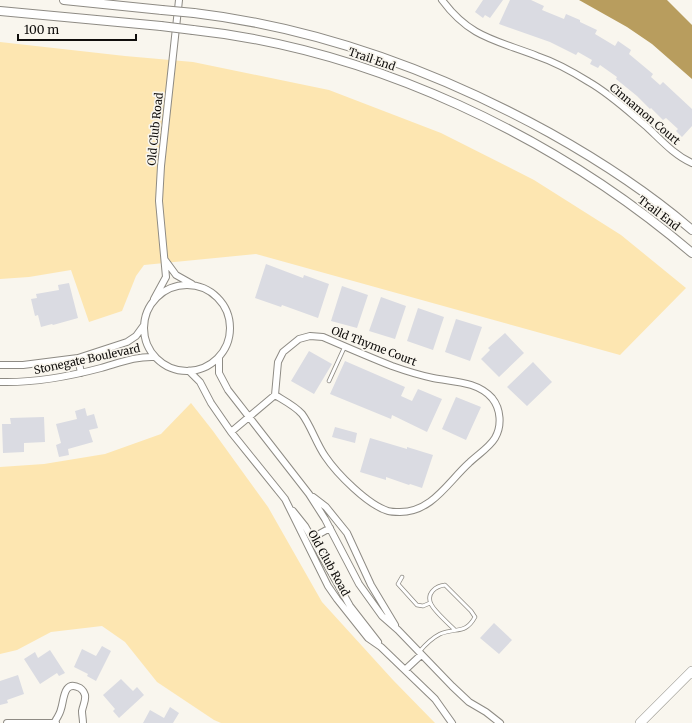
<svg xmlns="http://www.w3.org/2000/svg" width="692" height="723" viewBox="0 0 692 723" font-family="Merriweather,serif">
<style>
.green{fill:#fde6b1}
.water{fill:#b89d5e}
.building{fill:#dadbe2}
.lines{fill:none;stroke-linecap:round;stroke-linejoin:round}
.service-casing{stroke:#8e8b84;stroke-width:4.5}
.minor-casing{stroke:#8e8b84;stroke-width:8}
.tertiary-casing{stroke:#8e8b84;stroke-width:10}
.secondary-casing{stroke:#8e8b84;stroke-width:10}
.service{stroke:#fff;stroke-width:3}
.minor{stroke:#fff;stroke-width:6}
.tertiary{stroke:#fff;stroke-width:8}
.secondary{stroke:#fff;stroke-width:9}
.tertiary-bridge-casing{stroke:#8e8b84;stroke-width:10;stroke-linecap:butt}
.tertiary-bridge{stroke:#fff;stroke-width:8}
.labels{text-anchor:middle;stroke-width:3.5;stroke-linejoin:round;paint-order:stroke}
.street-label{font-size:11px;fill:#100e0c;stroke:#f9f6ee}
</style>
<rect width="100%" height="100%" fill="#f9f6ee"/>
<path class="green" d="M 0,42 L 125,56 L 193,62 L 329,90 L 441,133 L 534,180 L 621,235 L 686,288 L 620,355 L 256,254 L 144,265 L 136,276 L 122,311 L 89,322 L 71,270 L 29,277 L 0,279 Z
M 191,403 L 213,431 L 268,507 L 322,602 L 393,680 L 435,723 L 221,723 L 214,720 L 157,682 L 125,642 L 102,626 L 51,632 L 17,650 L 0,654 L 0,467 L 44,464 L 105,454 L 161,434 Z"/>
<path class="water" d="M 579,0 L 667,0 L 692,25 L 692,79 L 652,44 L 627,27 Z"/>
<path class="building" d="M 483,0 L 503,0 L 490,18 L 485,15 L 483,18 L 475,12 Z
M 510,0 L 531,0 L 544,6 L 542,10 L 564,19 L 566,14 L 580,20 L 580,22 L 597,30 L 595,34 L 615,46 L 618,41 L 631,50 L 629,54 L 653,74 L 651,77 L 660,85 L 663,82 L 692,109 L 692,126 L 682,137 L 676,131 L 678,129 L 666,118 L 663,120 L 651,108 L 650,109 L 637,96 L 616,79 L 617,77 L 600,65 L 598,68 L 590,64 L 592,60 L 578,52 L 576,55 L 550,42 L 499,24 Z
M 266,264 L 303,278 L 304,275 L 329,284 L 318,318 L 282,305 L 281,307 L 255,298 Z
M 69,283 L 78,318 L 53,325 L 52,324 L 41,327 L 38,315 L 35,316 L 31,299 L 37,298 L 36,294 L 59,290 L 58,285 Z
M 342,286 L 368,295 L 357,328 L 331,321 Z
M 381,297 L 406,306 L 395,339 L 369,331 Z
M 418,308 L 444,317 L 433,350 L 407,341 Z
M 456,319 L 482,327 L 470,361 L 445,352 Z
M 505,333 L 524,353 L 499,377 L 481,359 L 490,350 L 488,348 Z
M 309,351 L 332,364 L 314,394 L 291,381 Z
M 345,361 L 405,387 L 401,396 L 412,401 L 418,389 L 442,399 L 427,432 L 392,415 L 391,419 L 330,394 Z
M 533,362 L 552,382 L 527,406 L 507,387 Z
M 456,397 L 481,407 L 466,440 L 442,429 Z
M 85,408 L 87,416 L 94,414 L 98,428 L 89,430 L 93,442 L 68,449 L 69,455 L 59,457 L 56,445 L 61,443 L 56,424 L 77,419 L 75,411 Z
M 44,417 L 45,442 L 24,443 L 24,452 L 3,453 L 2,424 L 11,424 L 10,418 Z
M 335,427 L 357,433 L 355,443 L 332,437 Z
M 370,438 L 407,449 L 407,447 L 433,455 L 422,488 L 410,484 L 409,485 L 386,477 L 386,480 L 360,472 Z
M 494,623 L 512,640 L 499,654 L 480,638 Z
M 102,646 L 111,651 L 96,681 L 87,676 L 88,674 L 74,667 L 82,649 L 96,656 Z
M 50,650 L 65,673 L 59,676 L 57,673 L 40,684 L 24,659 L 35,652 L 38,658 Z
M 18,675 L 24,694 L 7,700 L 8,703 L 0,705 L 0,681 Z
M 121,679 L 133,691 L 137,687 L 144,695 L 119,718 L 113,711 L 115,709 L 103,695 Z
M 170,707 L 179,713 L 173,723 L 143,723 L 150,710 L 164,718 Z"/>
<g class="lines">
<defs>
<path id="service" d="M 329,381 L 345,346
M 402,577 L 398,584 L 417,605 L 423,606 L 430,603
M 419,652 C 425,645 432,638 440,634 C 456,627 465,635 475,617 L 471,611 L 445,585 C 436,586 426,593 431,604 C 435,612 448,623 455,630"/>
<path id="minor" d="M 442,0 C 470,38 496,40 537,56 C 555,62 573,72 589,82 C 610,94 628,111 647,127 C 661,140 674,155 692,163
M 165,260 L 176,275 L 192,284
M144 328a43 43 0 1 1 86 0a43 43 0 1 1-86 0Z
M 154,299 L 166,277 L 159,201 L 161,166 L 179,0
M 219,357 L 219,373 L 228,390 L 309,494 L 325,519 L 359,584 L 382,616 L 398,630 L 452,686 L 469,702 L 486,712 L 500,723
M 78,358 L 81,373
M 0,365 L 23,365 L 78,358 L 127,342 L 136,336 L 144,325
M 189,371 L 200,382 L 211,403 L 231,432 L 285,499 L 328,586 L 337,599 L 368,638 L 381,647 L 435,699 L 452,723
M 0,382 C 35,383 67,377 101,368 C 119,363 136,356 155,357
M 231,432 L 275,395 C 283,400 295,406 302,414 C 311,426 316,443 325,456 C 337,474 368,505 388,511 C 391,512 396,512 400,512 C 432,512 448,482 469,463 C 477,455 489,448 495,438 C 502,426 501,409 492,398 C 477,381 453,382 433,378 C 419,375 406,371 392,366 C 369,357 346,347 323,337 L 310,336 L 299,339 L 283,352 L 278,362 L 275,395
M 313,497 L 326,507 L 347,533 L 371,585 L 395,625
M 293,511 L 305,526 L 350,606 L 378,642
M 312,538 L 330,528
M 406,669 L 421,655
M 7,723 L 56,723
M 54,723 C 57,718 60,714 61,709 C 64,701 63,679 80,688 C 83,690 84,692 85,695 C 86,701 83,705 82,711 C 82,715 83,719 83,723"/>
<path id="tertiary" d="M 64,0 L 162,10
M 0,11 L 161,26
M 194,13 C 320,28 439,72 550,133 C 600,161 649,193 692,230
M 193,30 C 372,49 555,136 692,253"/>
<path id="secondary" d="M 640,723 L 692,671"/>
</defs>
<use href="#service" class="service-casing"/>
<use href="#minor" class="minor-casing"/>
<use href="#tertiary" class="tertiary-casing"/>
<use href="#secondary" class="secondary-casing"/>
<use href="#service" class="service"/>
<use href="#minor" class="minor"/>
<use href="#tertiary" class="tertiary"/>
<use href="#secondary" class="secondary"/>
<defs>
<path id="tertiary-bridge" d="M 162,10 L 194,13
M 161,26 L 193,30"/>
</defs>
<use href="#tertiary-bridge" class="tertiary-bridge-casing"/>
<use href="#tertiary-bridge" class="tertiary-bridge"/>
</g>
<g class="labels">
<g class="street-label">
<text transform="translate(372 59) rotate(19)" y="4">Trail End</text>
<text transform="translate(645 114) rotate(40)" y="4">Cinnamon Court</text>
<text transform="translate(155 129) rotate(-84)" y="4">Old Club Road</text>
<text transform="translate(659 213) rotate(37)" y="4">Trail End</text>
<text transform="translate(374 346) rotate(21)" y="4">Old Thyme Court</text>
<text transform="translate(87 359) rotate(-12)" y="4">Stonegate Boulevard</text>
<text transform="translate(329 563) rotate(61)" y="4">Old Club Road</text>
</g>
</g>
<path d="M18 34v6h118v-6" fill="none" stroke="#100e0c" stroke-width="2"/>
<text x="24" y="34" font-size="12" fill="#100e0c" stroke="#f9f6ee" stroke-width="3" paint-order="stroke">100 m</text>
</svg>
